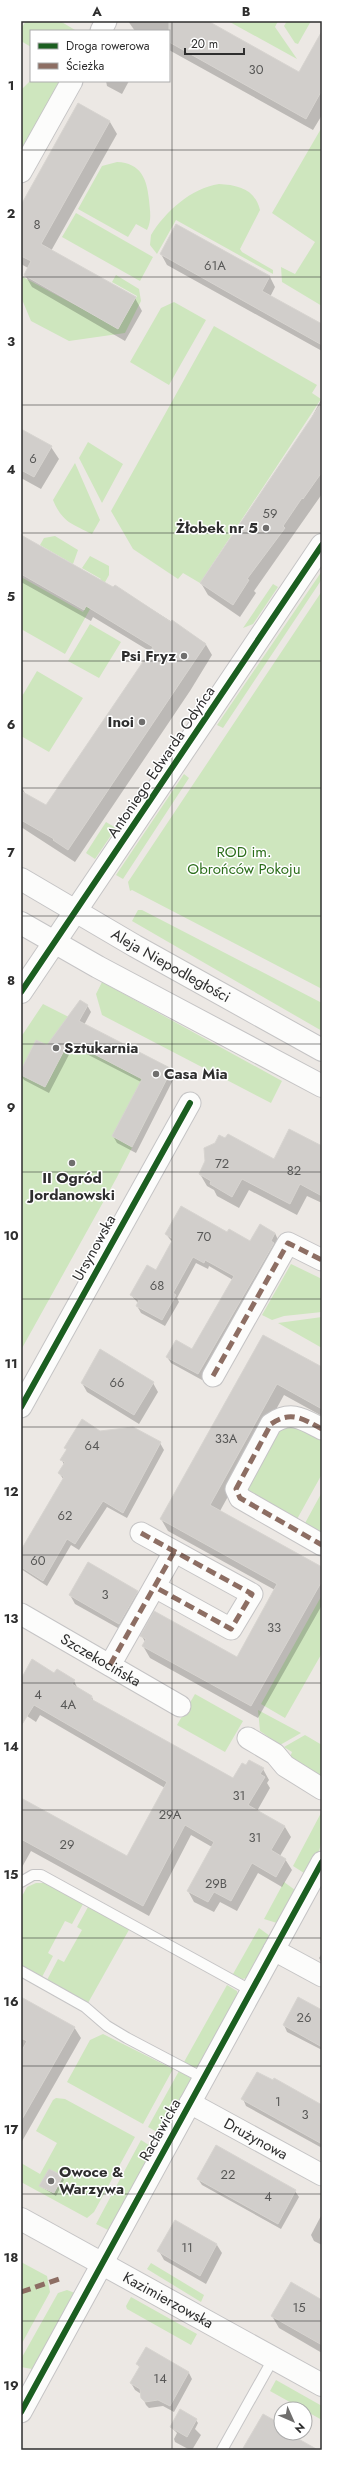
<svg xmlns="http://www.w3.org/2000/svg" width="343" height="2471" viewBox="0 0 343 2471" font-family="Jost,sans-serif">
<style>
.green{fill:#cee6be}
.shadow{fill:#0003}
.building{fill:#d1cecb;stroke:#d7d4d0}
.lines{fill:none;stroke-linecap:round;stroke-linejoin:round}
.service-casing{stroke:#c5c4c5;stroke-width:12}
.minor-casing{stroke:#c5c4c5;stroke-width:23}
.tertiary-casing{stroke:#c5c4c5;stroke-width:24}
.secondary-casing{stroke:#c5c4c5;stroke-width:24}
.service{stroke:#fcfcfb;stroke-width:10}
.minor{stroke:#fcfcfb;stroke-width:21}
.tertiary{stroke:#fcfcfb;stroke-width:22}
.secondary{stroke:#fcfcfb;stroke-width:22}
.quiet{stroke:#8d6e63;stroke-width:5;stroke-dasharray:10 5;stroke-linecap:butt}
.cycleway-casing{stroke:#fff;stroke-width:8}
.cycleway{stroke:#1b5e20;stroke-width:6}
.grid{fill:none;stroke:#2e2e2e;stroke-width:1;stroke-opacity:0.55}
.poi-dot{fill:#706f6e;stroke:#fff;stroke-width:1.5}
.labels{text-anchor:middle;stroke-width:3;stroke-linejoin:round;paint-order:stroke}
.number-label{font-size:13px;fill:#585857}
.poi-label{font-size:15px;font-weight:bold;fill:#2e2e2e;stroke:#fff;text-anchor:end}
.street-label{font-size:15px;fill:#2e2e2e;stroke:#fff}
.park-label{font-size:15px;fill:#2c6e1b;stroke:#fff}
.neatline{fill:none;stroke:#2e2e2e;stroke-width:1.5}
.grid-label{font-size:13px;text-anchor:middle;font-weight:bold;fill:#2e2e2e}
</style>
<rect width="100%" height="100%" fill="#ece8e4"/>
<path class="green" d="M 26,21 L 60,21 L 75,30 L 31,31 L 31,47 L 21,41 L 21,29 Z
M 228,21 L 278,21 L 275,27 L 297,59 Z
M 287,21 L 311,21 L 298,44 L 295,43 L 284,26 Z
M 31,80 L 60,81 L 21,150 L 21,90 Z
M 322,127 L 322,306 L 282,282 L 281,267 L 295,274 L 315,242 L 272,213 Z
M 117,162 C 141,163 147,179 149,200 C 150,212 152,219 147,230 L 136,224 L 128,237 L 78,209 L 102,166 Z
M 219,184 C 238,185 255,189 260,210 L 240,249 L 242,252 L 273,270 L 273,274 L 176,220 L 157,254 L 150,245 L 151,235 C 165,212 191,188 219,184 Z
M 76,213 L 153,257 L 140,281 L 62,237 Z
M 116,275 L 139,289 L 141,301 L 125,333 L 69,341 L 31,321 L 21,297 L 21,276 L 118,328 L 137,296 L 112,282 Z
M 174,302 L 206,320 L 169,385 L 130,362 L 161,308 Z
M 214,326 L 317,385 L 312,393 L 321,399 L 200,583 L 183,573 L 178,579 L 133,549 L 111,511 Z
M 88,442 L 123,464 L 102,503 L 79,458 Z
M 75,463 L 100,520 L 92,534 C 72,524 62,522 53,500 Z
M 55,536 L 78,550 L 73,564 L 40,545 L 44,538 Z
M 90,556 L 109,566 L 109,575 L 65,654 L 21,629 L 21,577 L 83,612 L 101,579 L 82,568 Z
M 322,571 L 322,579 L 223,728 L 217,725 Z
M 273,584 L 278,587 L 253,624 L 243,628 Z
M 322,591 L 322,989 L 132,890 L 130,891 L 128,882 Z
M 90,624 L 121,642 L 99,678 L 68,661 Z
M 37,671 L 83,698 L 49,752 L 21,736 L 21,698 Z
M 184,774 L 189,778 L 123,879 L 116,875 Z
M 106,822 L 116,828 L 95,859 L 86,853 Z
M 138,910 L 142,910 L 322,1003 L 322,1031 L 132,921 Z
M 102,982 L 282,1081 L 271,1103 L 102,1015 L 96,994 Z
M 43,1004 L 172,1069 L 116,1179 L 21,1350 L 21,1037 Z
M 291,1264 L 322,1279 L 322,1312 L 284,1316 L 272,1320 L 262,1315 Z
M 322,1317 L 322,1348 L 278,1323 Z
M 287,1423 L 322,1436 L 322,1474 L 296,1521 L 248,1495 L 244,1484 L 272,1433 Z
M 322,1492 L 322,1536 L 304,1525 Z
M 322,1595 L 322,1653 L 285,1718 L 261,1704 Z
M 195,1694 L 243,1721 L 225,1752 L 177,1725 Z
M 258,1710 L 301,1733 L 280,1745 L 260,1731 Z
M 305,1735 L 322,1745 L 322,1777 L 290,1757 L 292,1752 L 284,1747 Z
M 321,1813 C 325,1827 321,1867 304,1873 L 293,1866 Z
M 284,1882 L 295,1890 L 277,1923 L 264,1919 Z
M 36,1883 L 45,1883 L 83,1904 L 72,1924 L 65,1921 L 48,1953 L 53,1956 L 42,1977 L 21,1966 L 21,1898 L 27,1887 Z
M 88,1907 L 130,1928 L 88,2003 L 47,1980 L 58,1959 L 64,1962 L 82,1930 L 77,1927 Z
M 259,1928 L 270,1936 L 247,1978 L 242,1979 L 233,1974 Z
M 227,1985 L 237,1991 L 238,1997 L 199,2067 L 193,2067 L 184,2062 Z
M 103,2034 L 173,2069 L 143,2124 L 67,2082 L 90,2040 Z
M 179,2071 L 192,2079 L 164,2131 L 159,2133 L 148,2127 Z
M 56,2098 L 65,2099 L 135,2137 L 94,2212 L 87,2218 L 21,2182 L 21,2163 L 40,2174 L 57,2143 L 36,2131 L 53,2100 Z
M 141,2140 L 152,2147 L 152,2152 L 108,2230 L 96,2224 Z
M 21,2262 L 47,2276 L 50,2292 L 21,2345 Z
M 151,2263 L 204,2295 L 201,2302 L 147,2269 Z
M 67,2290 L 75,2293 L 32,2369 L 21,2367 L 21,2359 L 58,2293 Z
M 131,2297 L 197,2334 L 191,2345 L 127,2309 L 126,2306 Z
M 276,2380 L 322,2406 L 322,2420 L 270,2391 Z"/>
<path class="shadow" d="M 128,21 L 206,21 L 299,73 L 322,32 L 322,115 L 313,130 L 169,50 L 169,31 L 135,31 Z
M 106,81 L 129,81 L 122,94 L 107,86 Z
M 79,104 L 110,122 L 117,134 L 51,251 L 135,298 L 142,311 L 125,341 L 32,287 L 25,275 L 28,268 L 21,264 L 21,207 Z
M 177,225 L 270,277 L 275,287 L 270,297 L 322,325 L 322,351 L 167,265 L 161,254 Z
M 321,400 L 322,494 L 254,591 L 256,593 L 240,617 L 208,595 L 201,583 L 307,426 Z
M 21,430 L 51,447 L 59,459 L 41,489 L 21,478 Z
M 21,536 L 114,588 L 115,586 L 205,643 L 212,655 L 190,691 L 75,862 L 21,827 L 21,786 L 26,795 L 46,807 L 151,652 L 93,617 L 91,621 L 21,582 Z
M 87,1005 L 91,1012 L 84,1025 L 171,1070 L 175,1076 L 136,1153 L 117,1143 L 113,1136 L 141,1082 L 73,1047 L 49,1093 L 24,1080 L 21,1075 L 21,1072 Z
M 322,1148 L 322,1203 L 307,1196 L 297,1215 L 249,1190 L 239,1208 L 217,1196 L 214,1190 L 207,1186 L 200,1174 L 274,1161 Z
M 228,1233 L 250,1242 L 275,1233 L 278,1240 L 277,1250 L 202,1380 L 171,1363 L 167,1357 L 192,1350 L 233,1280 L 209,1266 L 208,1269 L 196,1263 L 177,1298 L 179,1302 L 165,1326 L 141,1313 L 137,1306 L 138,1303 L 131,1295 L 156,1272 L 172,1242 L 166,1234 Z
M 263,1336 L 322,1368 L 322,1416 L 284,1395 L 220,1511 L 322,1568 L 322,1605 L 258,1718 L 150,1658 L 143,1646 L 145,1642 L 142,1636 L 237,1658 L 275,1590 L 168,1531 L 161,1519 Z
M 82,1383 L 153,1383 L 158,1392 L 139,1424 L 87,1392 Z
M 100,1432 L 160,1443 L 164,1450 L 127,1518 L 107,1507 L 79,1550 L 71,1545 L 47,1586 L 21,1569 L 21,1552 L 64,1480 L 59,1473 L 64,1465 L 62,1460 L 67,1451 L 65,1448 Z
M 137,1592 L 142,1601 L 125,1632 L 75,1604 L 70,1595 Z
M 55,1675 L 74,1681 L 78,1689 L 92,1697 L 94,1702 L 234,1779 L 263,1769 L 269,1780 L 267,1783 L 270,1788 L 257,1811 L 285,1827 L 291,1837 L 280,1856 L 285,1859 L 292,1870 L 282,1887 L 258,1873 L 237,1911 L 220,1902 L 214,1912 L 194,1902 L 188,1891 L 212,1847 L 191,1835 L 149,1916 L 31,1851 L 21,1869 L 21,1799 L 127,1857 L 165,1788 L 40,1715 L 36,1722 L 21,1712 L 21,1681 Z
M 322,1953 L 322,1963 L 319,1958 Z
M 21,1998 L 74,2027 L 81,2038 L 21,2143 Z
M 322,2011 L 322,2050 L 287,2032 L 284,2025 Z
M 243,2099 L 322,2107 L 322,2148 L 246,2106 Z
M 62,2177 L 64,2180 L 56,2196 L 40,2186 Z
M 198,2179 L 295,2191 L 299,2197 L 281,2229 L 202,2185 Z
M 322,2214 L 322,2245 L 314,2241 L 311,2235 Z
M 217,2245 L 222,2253 L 206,2284 L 164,2260 L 159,2251 Z
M 322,2304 L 322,2353 L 279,2328 L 272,2316 Z
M 146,2348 L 189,2373 L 192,2379 L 174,2412 L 163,2406 L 149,2408 L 146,2405 L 141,2394 L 135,2390 L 131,2383 L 140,2368 L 137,2364 Z
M 196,2420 L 198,2423 L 195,2429 L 201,2435 L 192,2450 L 190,2450 L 175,2442 L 174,2439 L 177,2433 L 171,2427 Z"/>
<path class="building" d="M 169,21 L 208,21 L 299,72 L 322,31 L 322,90 L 306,119 L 169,42 Z
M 78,103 L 110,121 L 41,244 L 136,297 L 118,329 L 24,275 L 31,261 L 21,256 L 21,205 Z
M 176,224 L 270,276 L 262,291 L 322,324 L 322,345 L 160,254 Z
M 322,402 L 322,472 L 303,499 L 302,498 L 283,526 L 285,528 L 247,579 L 249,580 L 233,605 L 200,583 Z
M 21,429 L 52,446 L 34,477 L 21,470 Z
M 21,535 L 113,587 L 115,585 L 171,622 L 172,620 L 206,644 L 68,850 L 53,840 L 54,839 L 21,820 L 21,791 L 46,805 L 153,647 L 86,606 L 84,610 L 21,574 Z
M 80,1000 L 88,1005 L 79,1021 L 172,1069 L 132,1147 L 112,1136 L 142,1079 L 69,1041 L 45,1087 L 21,1075 L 21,1070 L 36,1040 L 47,1045 Z
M 289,1129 L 322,1146 L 322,1196 L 300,1184 L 290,1204 L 242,1179 L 232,1197 L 210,1184 L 211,1181 L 199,1174 L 205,1161 L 204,1148 L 215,1143 L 219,1135 L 225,1138 L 228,1134 L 274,1159 Z
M 181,1206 L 227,1232 L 229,1229 L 250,1241 L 260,1224 L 275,1233 L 271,1241 L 274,1243 L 198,1374 L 166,1357 L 176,1340 L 192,1349 L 234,1276 L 205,1260 L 204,1263 L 193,1257 L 173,1293 L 176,1295 L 162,1320 L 136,1306 L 139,1300 L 130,1295 L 147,1265 L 156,1270 L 173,1239 L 165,1234 Z
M 263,1335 L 322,1367 L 322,1409 L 277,1384 L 210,1505 L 322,1567 L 322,1581 L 251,1706 L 142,1646 L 146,1639 L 140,1636 L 154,1611 L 237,1657 L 277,1584 L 160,1519 Z
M 100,1349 L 154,1382 L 134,1415 L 81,1383 Z
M 82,1419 L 100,1431 L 133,1427 L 161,1442 L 123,1513 L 103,1501 L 75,1544 L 67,1539 L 43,1581 L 21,1567 L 21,1550 L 64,1477 L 58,1473 L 65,1462 L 60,1460 L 67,1449 L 64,1448 Z
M 88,1562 L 138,1591 L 119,1624 L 69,1595 Z
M 32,1659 L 54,1673 L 57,1669 L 75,1680 L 72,1684 L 92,1696 L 91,1699 L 233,1778 L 242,1763 L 246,1765 L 249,1760 L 264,1768 L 260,1774 L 265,1777 L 248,1805 L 285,1826 L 271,1850 L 286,1859 L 276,1877 L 252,1863 L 231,1901 L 214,1892 L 208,1902 L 187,1891 L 214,1842 L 185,1825 L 143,1906 L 21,1839 L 21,1798 L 127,1856 L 167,1782 L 34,1705 L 21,1726 L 21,1679 Z
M 21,1997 L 75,2027 L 21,2121 L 21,2052 L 27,2041 L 21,2038 Z
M 298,1997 L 322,2010 L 322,2047 L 283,2025 Z
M 257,2072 L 273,2080 L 274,2078 L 322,2105 L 322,2144 L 241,2099 Z
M 216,2145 L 296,2190 L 278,2224 L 197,2179 Z
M 49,2169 L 63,2176 L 54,2193 L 39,2186 Z
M 175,2220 L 217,2244 L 200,2276 L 157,2251 Z
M 291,2282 L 322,2300 L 322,2345 L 271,2316 Z
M 146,2347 L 189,2372 L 170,2406 L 158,2400 L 145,2402 L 141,2398 L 140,2389 L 130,2383 L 140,2366 L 136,2364 Z
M 180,2409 L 197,2419 L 187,2437 L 170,2427 Z
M 263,2414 L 281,2424 L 281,2433 L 288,2433 L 318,2450 L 242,2450 Z"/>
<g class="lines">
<defs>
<path id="service" d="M 21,1882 L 33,1875 L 41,1875 L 252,1991
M 21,1971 L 85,2007 L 107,2026 L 127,2038 L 203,2078
M 222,2450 L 273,2359"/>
<g id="minor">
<path d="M 101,31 L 106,21"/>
<path d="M 21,172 L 72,81"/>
<path d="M 213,1376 L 288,1243 L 322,1260"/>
<path d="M 21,1407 L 190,1103"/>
<path d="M 322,1429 C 303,1419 291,1410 271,1424 L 236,1489 L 240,1498 L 322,1545"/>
<path d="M 141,1533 L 252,1594 L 231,1629 L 155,1587"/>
<path id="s1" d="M 21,1614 L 180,1706"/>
<path d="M 110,1665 L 174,1552"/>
<path d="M 248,1738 L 275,1754 L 285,1766 L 322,1789"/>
<path d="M 274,1950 L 322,1976"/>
<path id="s2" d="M 190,2103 L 322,2175"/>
<path d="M 21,2412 L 322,1862"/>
</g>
<g id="tertiary">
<path d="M 21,992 L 322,545"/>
<path id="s3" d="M 21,2219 L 322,2385"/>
</g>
<g id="secondary">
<path id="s4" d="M 21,879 L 135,946 L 322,1050"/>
<path d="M 21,923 L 98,967 L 322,1086"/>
</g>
</defs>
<use href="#service" class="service-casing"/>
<use href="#minor" class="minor-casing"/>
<use href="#tertiary" class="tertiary-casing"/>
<use href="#secondary" class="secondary-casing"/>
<use href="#service" class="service"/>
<use href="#minor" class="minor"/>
<use href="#tertiary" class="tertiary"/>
<use href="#secondary" class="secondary"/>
<path class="quiet" d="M 213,1376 L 288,1243 L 322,1260
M 322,1429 C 303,1419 291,1410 271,1424 L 236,1489 L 240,1498 L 322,1545
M 141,1533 L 252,1594 L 231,1629 L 155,1587
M 110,1665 L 174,1552
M 21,2292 L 62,2278"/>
<defs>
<path id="cycleway" d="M 21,992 L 322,545
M 21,1407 L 190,1103
M 21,2412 L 322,1862"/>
</defs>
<use href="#cycleway" class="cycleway-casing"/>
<use href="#cycleway" class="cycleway"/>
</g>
<path class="grid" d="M 172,21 L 172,2450M 21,150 L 322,150M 21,277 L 322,277M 21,405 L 322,405M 21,533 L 322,533M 21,661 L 322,661M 21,788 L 322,788M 21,916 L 322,916M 21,1044 L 322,1044M 21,1172 L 322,1172M 21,1299 L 322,1299M 21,1427 L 322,1427M 21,1555 L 322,1555M 21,1683 L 322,1683M 21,1810 L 322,1810M 21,1938 L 322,1938M 21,2066 L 322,2066M 21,2194 L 322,2194M 21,2321 L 322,2321"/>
<g class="poi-dot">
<circle cx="266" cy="528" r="4"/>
<circle cx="184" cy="656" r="4"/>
<circle cx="142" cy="722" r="4"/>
<circle cx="56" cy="1048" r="4"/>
<circle cx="156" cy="1074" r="4"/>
<circle cx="72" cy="1163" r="4"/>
<circle cx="51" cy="2181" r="4"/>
</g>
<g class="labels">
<g class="number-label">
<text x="256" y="74">30</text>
<text x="37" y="229">8</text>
<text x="215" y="270">61A</text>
<text x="33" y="463">6</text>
<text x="270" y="518">59</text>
<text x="222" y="1168">72</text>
<text x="294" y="1175">82</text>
<text x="204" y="1241">70</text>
<text x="157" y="1290">68</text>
<text x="117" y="1387">66</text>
<text x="226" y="1443">33A</text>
<text x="92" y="1450">64</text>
<text x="65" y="1520">62</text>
<text x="38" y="1565">60</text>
<text x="105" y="1599">3</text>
<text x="274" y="1632">33</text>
<text x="38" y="1699">4</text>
<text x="68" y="1709">4A</text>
<text x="239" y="1800">31</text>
<text x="170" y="1819">29A</text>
<text x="255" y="1842">31</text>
<text x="67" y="1849">29</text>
<text x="216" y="1888">29B</text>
<text x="304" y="2022">26</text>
<text x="278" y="2106">1</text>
<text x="305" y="2119">3</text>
<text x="228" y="2179">22</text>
<text x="268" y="2201">4</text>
<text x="187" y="2252">11</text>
<text x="299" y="2312">15</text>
<text x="160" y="2383">14</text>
</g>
<g class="poi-label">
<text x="258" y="533">Żłobek nr 5</text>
<text x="176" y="661">Psi Fryz</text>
<text x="134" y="727">Inoi</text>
<text x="64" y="1053" text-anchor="start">Sztukarnia</text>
<text x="164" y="1079" text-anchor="start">Casa Mia</text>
<text x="72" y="1183" text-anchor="middle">II Ogród<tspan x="72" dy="17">Jordanowski</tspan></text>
<text x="59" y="2177" text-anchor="start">Owoce &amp;<tspan x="59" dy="17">Warzywa</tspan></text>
</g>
<g class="street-label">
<text transform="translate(161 762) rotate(-56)" y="5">Antoniego Edwarda Odyńca</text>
<text dy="5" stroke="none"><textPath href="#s4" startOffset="173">Aleja Niepodległości</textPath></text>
<text transform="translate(94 1248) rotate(-61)" y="5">Ursynowska</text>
<text dy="5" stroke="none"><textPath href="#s1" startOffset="92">Szczekocińska</textPath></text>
<text transform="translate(160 2130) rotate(-61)" y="5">Racławicka</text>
<text dy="5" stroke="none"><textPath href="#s2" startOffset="75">Drużynowa</textPath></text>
<text dy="5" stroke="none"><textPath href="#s3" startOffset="168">Kazimierzowska</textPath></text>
</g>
<g class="park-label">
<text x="244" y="857">ROD im.<tspan x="244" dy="17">Obrońców Pokoju</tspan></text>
</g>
</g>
<rect width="343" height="2471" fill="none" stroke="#ffffff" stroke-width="44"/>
<rect x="30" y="30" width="140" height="52" fill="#ffffff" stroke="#ababab"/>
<rect x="38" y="43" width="20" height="6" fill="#1b5e20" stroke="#ababab"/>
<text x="66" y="50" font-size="12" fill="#2e2e2e">Droga rowerowa</text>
<rect x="38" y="63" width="20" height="6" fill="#8d6e63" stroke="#ababab"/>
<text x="66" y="70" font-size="12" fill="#2e2e2e">Ścieżka</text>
<g transform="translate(293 2421) rotate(135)"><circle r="19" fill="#ffffff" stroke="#ababab"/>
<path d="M0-3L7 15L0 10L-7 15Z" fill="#706f6e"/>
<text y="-6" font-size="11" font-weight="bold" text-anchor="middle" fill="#2e2e2e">N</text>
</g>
<path d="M185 48v6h59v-6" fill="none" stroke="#2e2e2e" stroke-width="2"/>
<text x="191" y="48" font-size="12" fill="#2e2e2e" stroke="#ffffff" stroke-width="3" paint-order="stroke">20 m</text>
<rect x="22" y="22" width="299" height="2427" class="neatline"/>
<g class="grid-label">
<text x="97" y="16">A</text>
<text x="246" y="16">B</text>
<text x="11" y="90">1</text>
<text x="11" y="218">2</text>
<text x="11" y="346">3</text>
<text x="11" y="474">4</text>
<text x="11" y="601">5</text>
<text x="11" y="729">6</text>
<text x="11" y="857">7</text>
<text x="11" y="985">8</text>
<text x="11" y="1112">9</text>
<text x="11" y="1240">10</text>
<text x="11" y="1368">11</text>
<text x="11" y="1496">12</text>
<text x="11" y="1623">13</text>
<text x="11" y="1751">14</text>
<text x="11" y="1879">15</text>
<text x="11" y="2006">16</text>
<text x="11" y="2134">17</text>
<text x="11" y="2262">18</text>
<text x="11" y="2390">19</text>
</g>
</svg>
